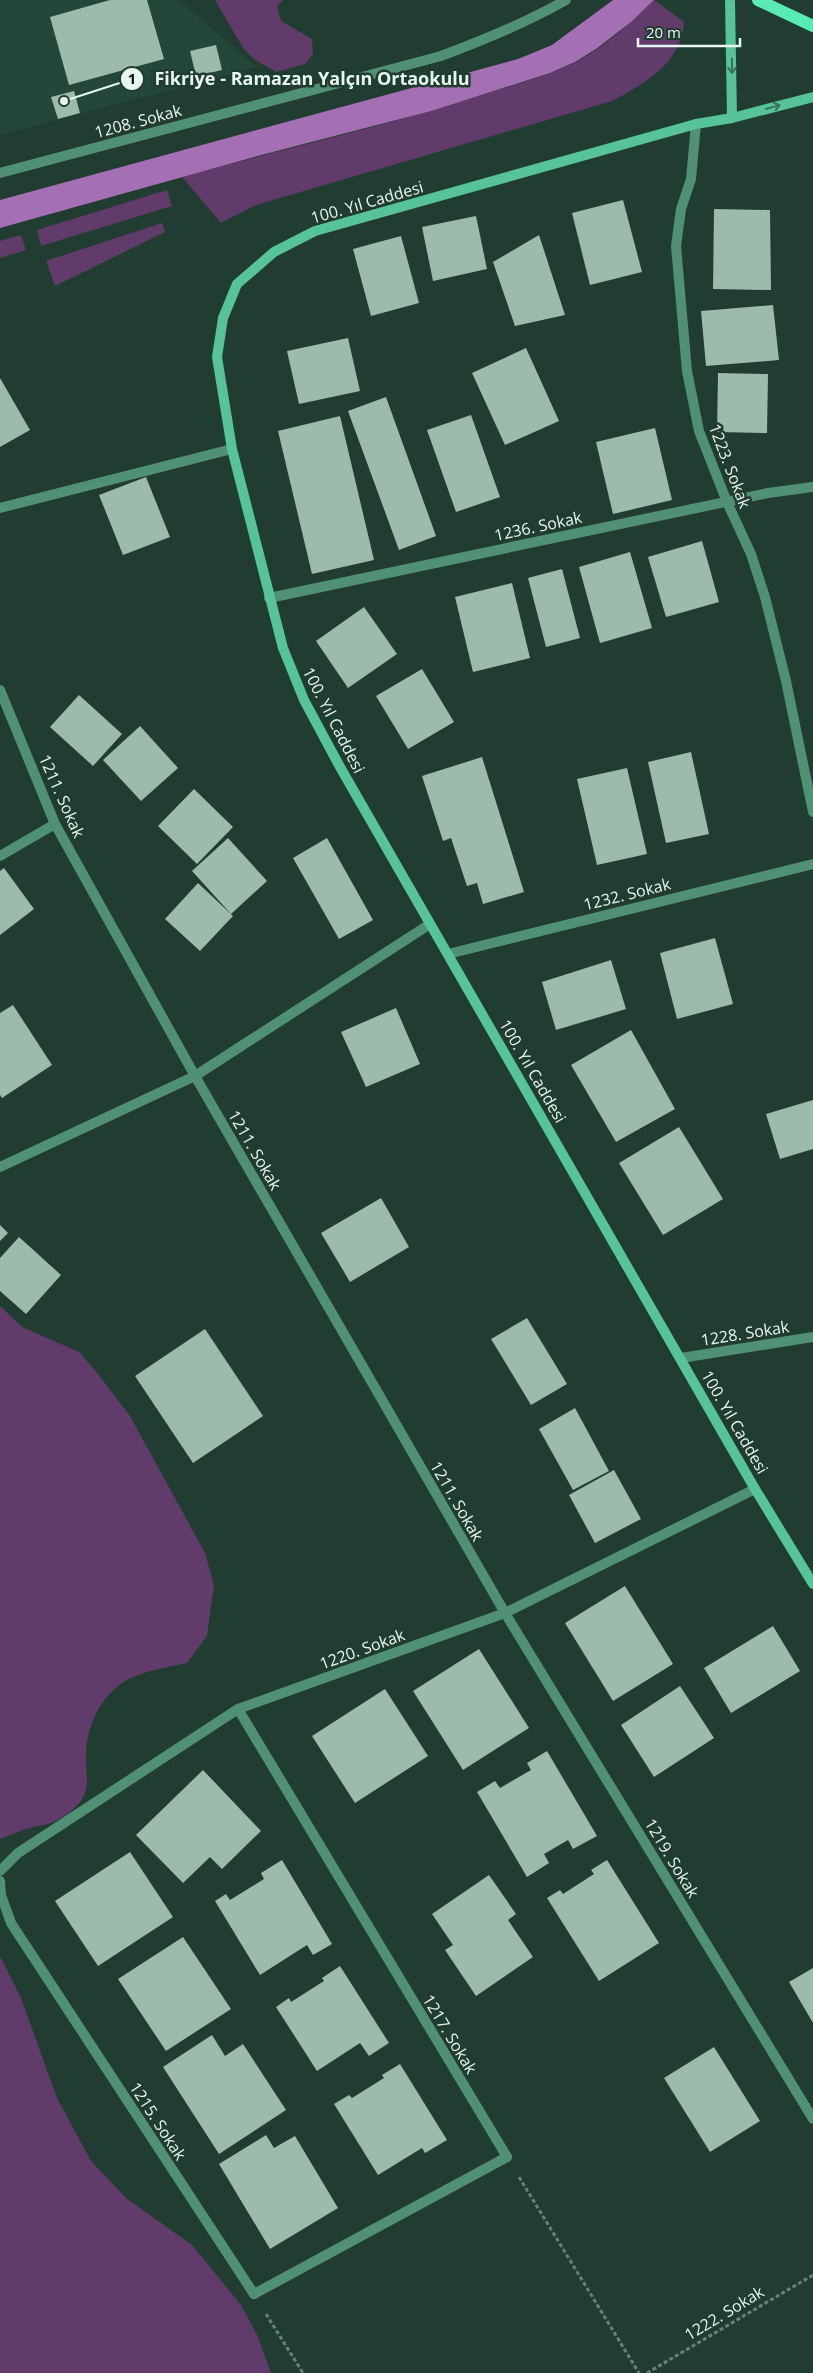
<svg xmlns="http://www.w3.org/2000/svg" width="813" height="2373" viewBox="0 0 813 2373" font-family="'Open Sans',sans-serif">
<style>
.built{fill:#254739}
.green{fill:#613c6a}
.water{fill:#a56fb3}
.building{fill:#9dbbac}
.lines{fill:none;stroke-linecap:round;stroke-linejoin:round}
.path{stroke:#6a8076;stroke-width:3;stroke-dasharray:4 2.5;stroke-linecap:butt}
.lane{stroke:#509075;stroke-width:10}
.street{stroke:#509075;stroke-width:10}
.secondary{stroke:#57c398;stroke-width:10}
.primary{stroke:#58ebb3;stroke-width:12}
.oneway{stroke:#37725a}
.labels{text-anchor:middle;stroke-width:5;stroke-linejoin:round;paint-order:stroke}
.street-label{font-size:16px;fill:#e7f6ee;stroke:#213c30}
.leader{fill:none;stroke:#e7f6ee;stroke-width:2}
.callout-dot{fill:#e7f6ee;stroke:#213c30;stroke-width:2}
.mark-label{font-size:15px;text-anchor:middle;font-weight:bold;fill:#111}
.callout-label{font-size:18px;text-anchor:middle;font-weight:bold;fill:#e7f6ee;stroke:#213c30;stroke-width:5;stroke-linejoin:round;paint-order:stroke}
</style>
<rect width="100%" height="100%" fill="#213c30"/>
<path class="built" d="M 0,0 L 179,0 L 257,67 L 0,135 Z"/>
<path class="green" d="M 215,0 L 283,0 L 277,7 L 281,21 L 312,39 L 313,54 L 305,64 L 276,72 L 254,59 L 243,48 Z
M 654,0 L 684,22 C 682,63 644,84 612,101 L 256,205 L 221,223 L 182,177 C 279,150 378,128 474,97 C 507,87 542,78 574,63 C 604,48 630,23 654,0 Z
M 167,190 L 172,206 L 41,246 L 37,230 Z
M 162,223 L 165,232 L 55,286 L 46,261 Z
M 21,235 L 26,250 L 0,258 L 0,241 Z
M 0,1306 L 22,1327 L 79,1352 L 98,1374 L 130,1416 L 205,1553 L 214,1585 L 207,1636 L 187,1663 C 168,1667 138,1672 122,1683 C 95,1703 85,1732 86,1764 C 87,1783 90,1795 73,1809 C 58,1823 48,1824 29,1828 C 19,1831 9,1836 0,1839 Z
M 0,1956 L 21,1998 L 57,2098 L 91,2161 L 126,2198 L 192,2245 L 241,2305 L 257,2335 L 271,2373 L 0,2373 Z"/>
<path class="water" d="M 613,0 L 654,0 L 631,22 L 596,49 L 575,62 L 550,73 L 431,111 L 265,154 L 0,228 L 0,200 L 518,59 L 552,45 Z"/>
<path class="building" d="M 110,0 L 147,0 L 164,59 L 69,85 L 50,17 Z
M 216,45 L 222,70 L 196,76 L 190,51 Z
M 74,91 L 80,113 L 58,119 L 51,97 Z
M 623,200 L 642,272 L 590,285 L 572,213 Z
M 714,209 L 770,210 L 771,290 L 713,289 Z
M 476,216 L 487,269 L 433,281 L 422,227 Z
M 539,235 L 565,315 L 515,326 L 493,262 Z
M 401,236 L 419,303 L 371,316 L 353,249 Z
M 773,305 L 779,360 L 706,366 L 701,311 Z
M 348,338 L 360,391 L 299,404 L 287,351 Z
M 526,348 L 559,421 L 505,445 L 472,373 Z
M 718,373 L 768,374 L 767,433 L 717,432 Z
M 0,378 L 30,430 L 0,447 Z
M 386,397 L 436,536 L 399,550 L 348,411 Z
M 471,415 L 500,497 L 456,512 L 427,430 Z
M 340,416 L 374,560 L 312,574 L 278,431 Z
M 655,428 L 672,500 L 613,514 L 596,442 Z
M 146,477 L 170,537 L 123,555 L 99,495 Z
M 702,541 L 719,602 L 666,617 L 648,557 Z
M 630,552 L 652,628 L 600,643 L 579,567 Z
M 562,569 L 580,638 L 546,647 L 528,578 Z
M 512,583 L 530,658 L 473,672 L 455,597 Z
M 364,607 L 397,654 L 348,688 L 316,641 Z
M 422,669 L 454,722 L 408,749 L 376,696 Z
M 79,695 L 122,734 L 93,766 L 50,727 Z
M 140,726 L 178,768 L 141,801 L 103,760 Z
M 691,752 L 709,834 L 666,843 L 648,762 Z
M 482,757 L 524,892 L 483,904 L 477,883 L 467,886 L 451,838 L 443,841 L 422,776 Z
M 627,768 L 647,854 L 597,865 L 577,779 Z
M 194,789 L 233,827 L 197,864 L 158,826 Z
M 228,838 L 267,881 L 231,914 L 192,871 Z
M 327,838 L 373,920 L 339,939 L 293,858 Z
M 4,868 L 34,909 L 0,935 L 0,871 Z
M 198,883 L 233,916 L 200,951 L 165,919 Z
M 715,938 L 733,1004 L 677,1019 L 660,953 Z
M 611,960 L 626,1009 L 556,1030 L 542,982 Z
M 13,1005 L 52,1065 L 2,1098 L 0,1095 L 0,1013 Z
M 396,1008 L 420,1064 L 366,1087 L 341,1032 Z
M 631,1030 L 675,1109 L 616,1142 L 571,1065 Z
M 813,1100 L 813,1149 L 780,1159 L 766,1114 Z
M 679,1127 L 723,1199 L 663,1235 L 619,1163 Z
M 381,1198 L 409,1247 L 350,1282 L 321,1233 Z
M 0,1225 L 8,1233 L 0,1241 Z
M 19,1237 L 61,1275 L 26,1314 L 0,1291 L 0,1258 Z
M 527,1318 L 567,1384 L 531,1405 L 491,1339 Z
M 205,1329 L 263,1416 L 193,1463 L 135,1376 Z
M 575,1408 L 609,1471 L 573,1490 L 539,1429 Z
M 614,1470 L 641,1519 L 595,1543 L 569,1495 Z
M 625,1586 L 673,1664 L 613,1701 L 565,1623 Z
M 773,1626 L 800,1671 L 731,1713 L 704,1668 Z
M 479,1649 L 529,1728 L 463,1770 L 413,1691 Z
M 680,1686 L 714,1738 L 654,1777 L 621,1725 Z
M 385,1689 L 428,1756 L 355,1803 L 312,1736 Z
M 547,1751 L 597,1836 L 573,1849 L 568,1840 L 544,1854 L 549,1863 L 527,1877 L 477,1792 L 495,1781 L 500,1788 L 531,1770 L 527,1763 Z
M 203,1770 L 261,1831 L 222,1869 L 210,1857 L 183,1883 L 136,1835 Z
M 130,1852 L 173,1917 L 98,1966 L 55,1901 Z
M 282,1860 L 332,1944 L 313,1955 L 307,1945 L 260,1975 L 215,1901 L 226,1894 L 230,1900 L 264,1879 L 261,1873 Z
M 607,1860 L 659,1943 L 599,1981 L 547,1898 L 560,1890 L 563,1894 L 594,1874 L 591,1870 Z
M 489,1875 L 516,1914 L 508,1920 L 533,1957 L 476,1996 L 445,1950 L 453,1945 L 432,1914 Z
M 183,1937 L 231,2009 L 166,2051 L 118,1979 Z
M 340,1966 L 389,2043 L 369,2056 L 360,2043 L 317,2071 L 276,2007 L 289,1998 L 291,2002 L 324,1981 L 322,1978 Z
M 813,1968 L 813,2023 L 789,1982 Z
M 212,2035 L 225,2056 L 243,2044 L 286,2110 L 219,2154 L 163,2067 Z
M 714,2047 L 760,2121 L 710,2152 L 664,2078 Z
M 400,2064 L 447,2140 L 425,2153 L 422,2148 L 378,2175 L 334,2104 L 349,2095 L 352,2098 L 384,2078 L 382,2075 Z
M 266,2135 L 274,2148 L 295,2136 L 338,2208 L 270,2249 L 219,2164 Z"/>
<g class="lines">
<path class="path" d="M 519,2177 L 639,2373
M 266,2314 L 303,2373
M 647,2373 L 813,2275"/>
<path class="lane" d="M 254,2294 L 507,2157"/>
<path class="street" d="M 696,124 L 691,179 L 681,209 L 676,246 L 687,371 L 699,431 L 727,502 L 751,554 L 765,597 L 786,681 L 813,812
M 0,173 L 441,56 C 484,40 526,23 566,0
M 0,508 L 232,449
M 269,598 L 768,493 L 813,487
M 0,690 L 55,824 L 195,1076 L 505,1613 L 813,2119
M 0,856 L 55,824
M 448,954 L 813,864
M 0,1167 L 195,1076 L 430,924
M 681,1358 L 813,1337
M 238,1709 L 507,2157
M 0,1871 L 18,1853 L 238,1709 L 505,1613 L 755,1489
M 0,1881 L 1,1895 L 11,1923 L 254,2294"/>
<path class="secondary" d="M 730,0 L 732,118
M 813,97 L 732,118 L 696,124 L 315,231 L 274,252 L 237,284 L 223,318 L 217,357 L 232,449 L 283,648 L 304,700 L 340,767 L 755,1489 L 813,1584"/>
<path class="primary" d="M 758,0 L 813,26"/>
</g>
<defs><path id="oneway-shaft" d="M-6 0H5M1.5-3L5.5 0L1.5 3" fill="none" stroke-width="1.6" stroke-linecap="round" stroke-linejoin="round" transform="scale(1.25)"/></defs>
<g class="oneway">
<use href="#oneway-shaft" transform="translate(732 66) rotate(89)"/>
<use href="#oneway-shaft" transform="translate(773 107) rotate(-15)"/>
</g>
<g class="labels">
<g class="street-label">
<text transform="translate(138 121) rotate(-15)" y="6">1208. Sokak</text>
<text transform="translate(367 202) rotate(-16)" y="6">100. Yıl Caddesi</text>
<text transform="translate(730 466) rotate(69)" y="6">1223. Sokak</text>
<text transform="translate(538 526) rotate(-12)" y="6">1236. Sokak</text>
<text transform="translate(334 720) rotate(63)" y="6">100. Yıl Caddesi</text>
<text transform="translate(62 796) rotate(66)" y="6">1211. Sokak</text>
<text transform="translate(627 894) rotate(-14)" y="6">1232. Sokak</text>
<text transform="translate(533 1071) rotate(60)" y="6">100. Yıl Caddesi</text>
<text transform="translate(255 1150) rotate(60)" y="6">1211. Sokak</text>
<text transform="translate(745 1333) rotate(-9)" y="6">1228. Sokak</text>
<text transform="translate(735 1422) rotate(60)" y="6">100. Yıl Caddesi</text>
<text transform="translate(457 1501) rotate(60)" y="6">1211. Sokak</text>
<text transform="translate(362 1649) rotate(-20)" y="6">1220. Sokak</text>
<text transform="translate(672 1858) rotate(59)" y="6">1219. Sokak</text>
<text transform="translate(450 2034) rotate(59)" y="6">1217. Sokak</text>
<text transform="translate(158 2121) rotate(57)" y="6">1215. Sokak</text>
<text transform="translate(724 2313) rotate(-31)" y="6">1222. Sokak</text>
</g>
</g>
<path class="leader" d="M64 101L132 79"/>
<g class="callout-dot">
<circle cx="64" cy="101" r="5"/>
<circle cx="132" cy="79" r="12"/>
</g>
<g class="mark-label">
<text x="132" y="84">1</text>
</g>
<g class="callout-label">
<text x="312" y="85">Fikriye - Ramazan Yalçın Ortaokulu</text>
</g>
<path d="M638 38v8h102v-8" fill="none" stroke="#e7f6ee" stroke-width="2.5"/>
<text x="646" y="38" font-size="15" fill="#e7f6ee" stroke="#213c30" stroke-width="4" paint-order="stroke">20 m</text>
</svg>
